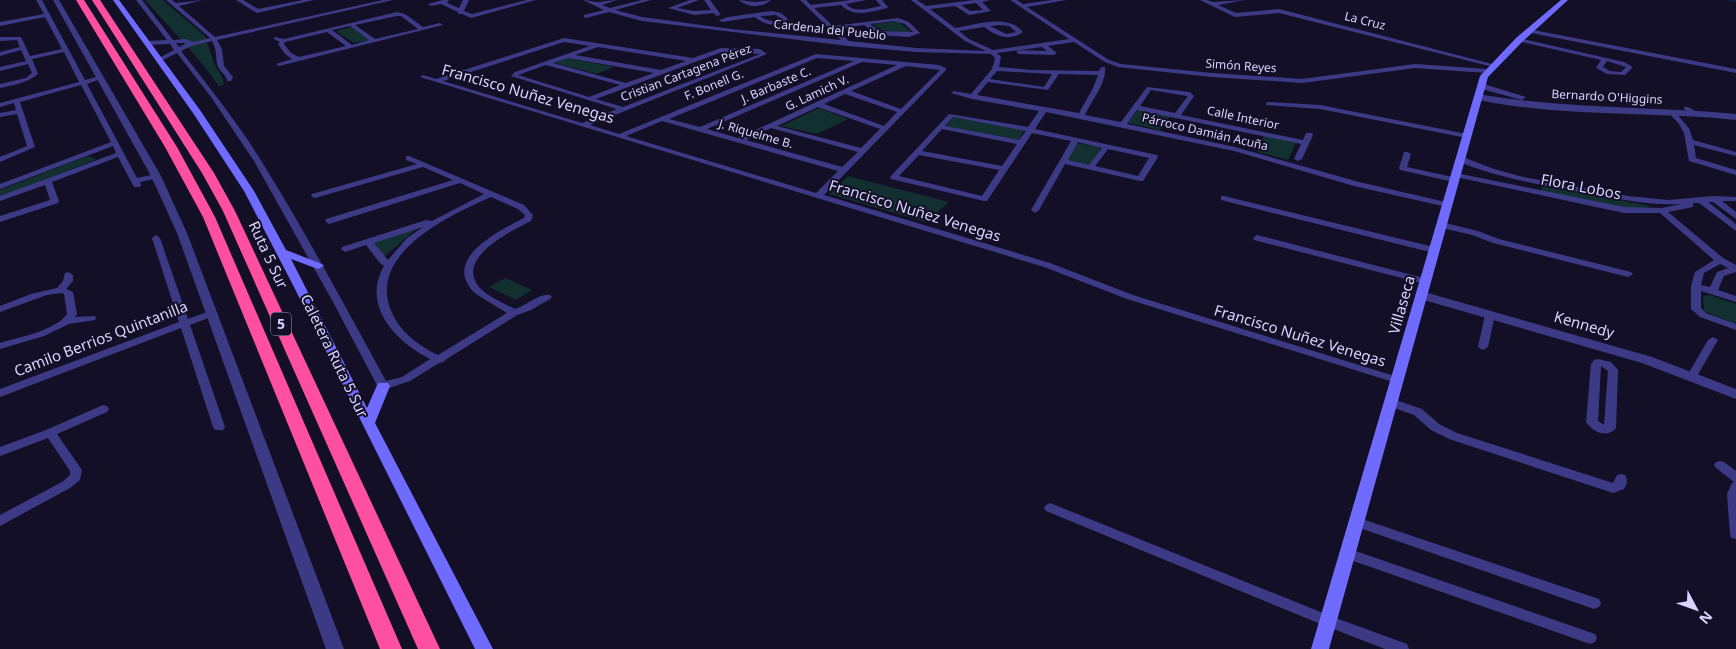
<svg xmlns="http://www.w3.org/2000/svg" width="1736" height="649" viewBox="0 0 1736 649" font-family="'Noto Sans',sans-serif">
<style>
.green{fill:#12302f}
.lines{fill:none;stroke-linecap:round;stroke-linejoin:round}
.stream{stroke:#0c2248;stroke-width:2}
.minor{fill:#3d3a85;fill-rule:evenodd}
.tertiary{fill:#3d3a85;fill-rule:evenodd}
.secondary{fill:#6f6bff;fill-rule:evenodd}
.motorway{fill:#ff4fa3;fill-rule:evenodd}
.labels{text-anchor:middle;stroke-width:4;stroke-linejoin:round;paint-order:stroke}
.far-street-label{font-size:12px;fill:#d9d4ff;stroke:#130f26}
.shield{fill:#130f26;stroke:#9e99be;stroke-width:1}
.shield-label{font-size:14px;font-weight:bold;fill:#d9d4ff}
.street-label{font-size:15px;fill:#d9d4ff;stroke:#130f26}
</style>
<rect width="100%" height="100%" fill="#130f26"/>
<path class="green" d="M 145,0 L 163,0 L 205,36 L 214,63 L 223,79 L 224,85 L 219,86 L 199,60 Z
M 898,21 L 912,33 L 880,30 L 873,24 Z
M 351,27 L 369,40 L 354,43 L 336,31 Z
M 567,58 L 614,67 L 597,74 L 555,63 Z
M 819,108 L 848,119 L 817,134 L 781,126 Z
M 1138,110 L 1139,110 L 1170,116 L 1160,130 L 1128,123 Z
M 953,117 L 1024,130 L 1018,141 L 945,127 Z
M 1264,136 L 1296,143 L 1288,160 L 1257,152 Z
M 1077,143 L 1098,147 L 1101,149 L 1089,165 L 1069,161 L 1067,160 Z
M 88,156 L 97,159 L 0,197 L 0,190 Z
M 848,176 L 949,202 L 926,222 L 829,194 Z
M 1542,186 L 1651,206 C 1636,215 1561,195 1541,190 Z
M 416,229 L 384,257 L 373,242 Z
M 505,278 L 532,290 L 516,300 L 489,287 Z
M 1710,295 L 1736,304 L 1736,324 L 1704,311 L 1703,296 Z"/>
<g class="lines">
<path class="stream" d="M 1730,0 L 1736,1"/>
<path class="minor" d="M 36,0 L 42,0 L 85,80 L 100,76 L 103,78 L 87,84 L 137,178 L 156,174 L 160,176 L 159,178 L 140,182 L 141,185 L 140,187 L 134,187 L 118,157 L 52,182 L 59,201 L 58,203 L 0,222 L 0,216 L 50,200 L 45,185 L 0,201 L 0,196 L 116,153 L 113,146 L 0,189 L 0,184 L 111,142 L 81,85 L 20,102 L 35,147 L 0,162 L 0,157 L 27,146 L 17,114 L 0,117 L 0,113 L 16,110 L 14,103 L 0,107 L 0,103 L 79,82 L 64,52 L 32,59 L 38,74 C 28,83 13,85 0,88 L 0,84 L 26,78 L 32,73 L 28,64 L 0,71 L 0,67 L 26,61 L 21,50 L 0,56 L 0,52 L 20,47 L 17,40 L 0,41 L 0,37 L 21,37 L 30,56 L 62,49 L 45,17 L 0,26 L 0,22 L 44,14 Z
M 136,0 L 142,0 L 173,40 L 185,39 L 194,42 L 210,38 L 166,0 L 172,0 L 176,3 L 203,0 L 179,6 L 215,37 L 383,0 L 393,0 L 217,40 L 222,49 L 224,66 L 233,77 L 231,81 L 227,81 C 227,75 221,73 218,67 C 215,59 218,52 212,41 L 191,46 L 181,51 C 209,87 238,123 262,162 C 306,233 346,308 386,381 L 402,377 L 430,359 C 396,342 361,306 384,266 L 379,262 L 366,245 L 345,252 L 341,249 L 342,247 L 426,220 L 432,221 L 484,194 L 460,183 L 329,224 L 325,221 L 326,219 L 453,180 L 423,167 L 315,198 L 311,196 L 312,194 L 417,164 L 406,160 L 406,156 L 409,156 L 524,205 L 533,215 L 531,221 C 511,231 455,258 479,287 C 488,297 503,303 515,309 C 526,306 539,293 550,295 L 552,297 L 550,299 L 531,310 L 517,315 L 445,360 L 444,362 L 439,363 L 410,381 L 383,390 L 379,389 L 333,302 L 254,161 L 211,97 L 177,53 L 161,61 L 157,61 L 157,59 L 174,50 L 170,44 L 147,45 L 144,43 L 147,41 L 167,40 ZM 176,43 L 187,43 L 179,47 ZM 491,197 L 518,209 L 525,215 L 524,218 C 499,231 439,260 476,294 L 507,313 L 438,355 C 417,345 398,330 390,308 C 370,252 450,215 491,197 ZM 423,227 L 407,238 L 388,260 L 374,243 Z
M 236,0 L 243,0 L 258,9 L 303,0 L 314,0 L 257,13 Z
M 443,0 L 449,0 L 447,3 L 459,8 L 463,0 L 469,0 L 464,11 L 472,14 L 527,0 L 536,0 L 471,18 L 462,14 L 458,14 L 458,12 L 441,4 L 431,6 L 428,4 Z
M 583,0 C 589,0 595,3 600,2 C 606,1 611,0 617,0 L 602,5 L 610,8 L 642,0 L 651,0 L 615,10 L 642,17 L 731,29 L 841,40 L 800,0 L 806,0 L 811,5 L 851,0 L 866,0 L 846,4 C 856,14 869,8 881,6 L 876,0 L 882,0 L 888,7 L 887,8 C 870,12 854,18 841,5 L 814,8 L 833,26 L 898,18 L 909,22 L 920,33 L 909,37 L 878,35 L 864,25 L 836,29 L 849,41 L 916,48 L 986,51 L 965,41 L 911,0 L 917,0 L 926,6 L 974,0 L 990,0 L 982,2 L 991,11 L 969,15 L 955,6 L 930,9 L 955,28 C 976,25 1007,13 1023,32 C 1010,42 996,36 984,27 L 959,31 L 969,39 L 993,50 L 1069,39 L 1010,0 L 1017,0 L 1023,4 L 1052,0 L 1066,0 L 1027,7 L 1109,60 L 1121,64 L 1212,73 L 1302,79 L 1415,64 L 1487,69 L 1490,71 L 1487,73 L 1415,68 L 1302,83 L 1212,77 L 1118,67 L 1105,62 L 1074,42 L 1048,46 L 1057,53 L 1054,55 L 1019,54 L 1016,52 L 1019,50 L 1047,51 L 1042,47 L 997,53 L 1001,57 L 999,67 L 1031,70 L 1099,71 L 1101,67 L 1105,67 C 1107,83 1092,99 1085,115 L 1121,122 L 1147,87 L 1190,92 L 1194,96 L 1181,115 L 1303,140 L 1306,133 L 1312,133 L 1313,135 L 1302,159 L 1298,161 L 1294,159 L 1301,144 L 1137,110 L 1127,124 L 1235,147 L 1359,182 L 1450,203 L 1451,205 L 1447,207 L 1354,186 L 1234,151 L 1046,112 L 1035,129 L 1157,155 L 1158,157 L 1143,181 L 1140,181 L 1065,164 L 1039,210 L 1035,213 L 1031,210 L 1071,141 L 1032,133 L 987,201 L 984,201 L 891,179 L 890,177 L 949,114 L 1028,127 L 1039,111 L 972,99 L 951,93 L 954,91 L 971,94 L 992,69 L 995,58 L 991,54 L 916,52 L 848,46 L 642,21 L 609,12 L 586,18 L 584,17 L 584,15 L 604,10 ZM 976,3 L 983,10 L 970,11 L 961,5 ZM 894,21 L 905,24 L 913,32 L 880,31 L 870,24 ZM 1000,25 L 1009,26 L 1016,32 L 1006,34 L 990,26 ZM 997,71 L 1052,74 L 1044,87 L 990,79 ZM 1059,74 L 1098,75 L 1093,88 L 1079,113 L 977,95 L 988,82 L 1048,90 ZM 1151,90 L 1187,96 L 1188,96 L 1175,113 L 1140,106 ZM 953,117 L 1026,131 L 1019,140 L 945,126 ZM 942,129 L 1017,144 L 1002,166 L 922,151 ZM 1078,142 L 1102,148 L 1089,165 L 1068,160 ZM 1108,149 L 1149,158 L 1138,176 L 1095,166 ZM 919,155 L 999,170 L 982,196 L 899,176 Z
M 690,0 L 699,0 L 677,8 L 694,11 L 711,10 L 704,0 L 710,0 L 721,15 L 716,16 L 714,13 L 694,15 L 668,8 Z
M 739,0 L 755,2 L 771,0 C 762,8 748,8 739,0 Z
M 1200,0 L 1207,0 L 1213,2 L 1245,0 L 1218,5 L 1236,13 L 1279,9 L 1496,65 L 1493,67 L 1279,13 L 1235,17 Z
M 772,11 L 781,13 L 788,19 C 778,28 764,25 755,17 L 722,22 L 719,20 L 728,17 ZM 776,15 L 782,19 C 774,23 767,21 760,16 Z
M 397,12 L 405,14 L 423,27 L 440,23 L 443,25 L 279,66 L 276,64 L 292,59 L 285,54 L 278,44 L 280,42 L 274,39 L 274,37 L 284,39 ZM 397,16 L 401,16 L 418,29 L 375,39 L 355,25 ZM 350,26 L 369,40 L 352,45 L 332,30 ZM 327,32 L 346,46 L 299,57 L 291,53 L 284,44 L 285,42 Z
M 1528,29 L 1736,69 L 1736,73 L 1526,32 L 1526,30 Z
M 564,38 L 693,58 L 721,48 L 760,49 L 767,54 L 590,125 L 619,134 L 816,54 L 939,65 L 946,68 L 946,70 L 824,195 L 1050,263 L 1133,295 L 1401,378 L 1402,380 L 1401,382 L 1393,382 L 1127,299 L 1044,267 L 420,77 L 423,75 L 436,79 ZM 564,42 L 590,46 L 515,72 L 511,76 L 617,109 L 582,123 L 443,81 ZM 598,47 L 686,61 L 661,70 L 575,55 ZM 722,52 L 760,54 L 623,107 L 596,99 ZM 568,58 L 654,73 L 626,83 L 553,63 ZM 817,58 L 854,61 L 700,127 L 669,119 ZM 862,62 L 897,65 L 738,138 L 707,129 ZM 546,65 L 620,85 L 589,97 L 518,75 ZM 906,66 L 940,70 L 901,109 L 851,91 ZM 845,94 L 897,112 L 884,126 L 824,104 ZM 818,107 L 880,129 L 861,148 L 777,126 ZM 662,121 L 838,171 L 816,193 L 626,136 ZM 771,128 L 858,152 L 842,167 L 746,140 Z
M 1519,38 L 1624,62 L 1633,67 L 1625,75 L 1607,74 L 1596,68 L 1601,60 L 1517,41 L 1516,40 ZM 1607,61 L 1626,67 L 1621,72 L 1610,71 L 1603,67 Z
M 1268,102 L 1320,105 L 1467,134 L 1471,136 L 1467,138 L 1320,109 L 1266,105 L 1266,103 Z
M 1684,107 L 1688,107 L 1698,113 L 1692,114 L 1684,109 Z
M 1670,111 L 1674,111 L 1689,128 L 1693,140 L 1736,152 L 1736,156 L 1694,145 L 1696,158 L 1736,170 L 1736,175 L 1689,161 L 1684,133 L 1679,124 L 1668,112 Z
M 1404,152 L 1407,152 L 1411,154 L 1407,167 L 1457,178 L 1458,180 L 1454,182 L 1400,170 L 1399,168 Z
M 1457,157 L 1463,157 L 1494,169 L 1523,177 L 1628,196 L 1668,200 L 1713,196 L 1736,197 L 1736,201 L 1722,201 L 1736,212 L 1736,219 L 1713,202 L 1708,202 L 1736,224 L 1736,231 L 1699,203 L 1693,203 L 1693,207 L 1668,212 L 1723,258 L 1736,265 L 1736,272 L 1724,276 L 1718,290 L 1736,296 L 1736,302 L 1701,291 L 1701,308 L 1706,313 L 1736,324 L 1736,330 L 1700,317 L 1691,309 L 1691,286 L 1695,272 L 1714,260 L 1660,213 L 1624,213 L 1456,177 L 1452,175 L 1456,173 L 1624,207 L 1662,208 L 1681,204 C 1651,206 1620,199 1590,194 C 1545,185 1500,179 1457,161 ZM 1720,264 L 1728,268 L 1717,272 L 1710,287 L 1701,285 L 1704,273 Z
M 1221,196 L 1224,196 L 1434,247 L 1438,250 L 1434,253 L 1221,200 Z
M 1441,222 L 1478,231 L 1499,239 L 1631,272 L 1633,274 L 1628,277 L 1493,243 L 1472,235 L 1438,227 L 1437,225 Z
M 156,235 L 160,238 L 188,319 L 213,310 L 218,313 L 216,315 L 190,325 L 225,427 L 223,430 L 215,430 L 213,427 L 181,328 L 0,397 L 0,389 L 179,322 L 152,238 Z
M 1257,235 L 1428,279 L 1430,281 L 1425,284 L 1254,240 L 1253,238 Z
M 68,272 L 73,275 L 73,281 L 66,289 L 73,292 L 77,314 L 75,317 L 95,316 L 96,318 L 95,320 L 69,324 L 44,336 L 0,349 L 0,343 C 19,337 55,331 67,314 L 64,294 L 62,293 L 47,295 L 0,312 L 0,306 L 31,294 L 57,288 L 63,281 L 65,273 Z
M 1490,312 L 1495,315 L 1488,347 L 1483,350 L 1478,347 L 1485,315 Z
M 1713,337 L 1718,340 L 1697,376 L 1692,379 L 1688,378 L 1687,376 L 1708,340 Z
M 1598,359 L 1611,362 L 1618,370 L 1616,428 C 1607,439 1593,432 1586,422 L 1591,364 L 1594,360 ZM 1601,366 L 1608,371 L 1604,425 L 1598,421 Z
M 1390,398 L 1422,409 L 1439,424 L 1457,433 L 1613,483 L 1617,475 L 1621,474 L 1625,475 C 1628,479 1627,485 1624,489 L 1613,493 L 1449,439 L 1431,430 L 1414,415 L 1386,405 L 1384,402 L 1386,399 Z
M 103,405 L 107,406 L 109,409 L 107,412 L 57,434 L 82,470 L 80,480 L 70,488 L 0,526 L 0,515 L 62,482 L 70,475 L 70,471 L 48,438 L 0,456 L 0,447 L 46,430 Z
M 1720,461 L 1724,462 L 1736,471 L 1736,539 L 1731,538 L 1730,534 L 1727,494 L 1732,483 L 1734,482 L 1716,468 L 1714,465 L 1716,462 Z
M 1050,503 L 1333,617 L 1407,644 L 1409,649 L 1385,649 L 1323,625 L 1046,511 L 1044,508 L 1046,505 Z
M 1356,517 L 1599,599 L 1601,603 L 1599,607 L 1594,609 L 1351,525 L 1350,522 L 1351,519 Z
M 1347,548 L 1595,634 L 1597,638 L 1595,642 L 1590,644 L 1342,557 L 1340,553 L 1342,549 Z"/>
<path class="tertiary" d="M 53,0 L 59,0 L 161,176 L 187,233 L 344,649 L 326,649 L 177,233 L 151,176 Z
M 1478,84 L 1484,84 L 1526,97 L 1522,100 L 1478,88 Z
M 1478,94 C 1563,109 1650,106 1736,114 L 1736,120 C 1650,111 1559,118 1475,99 L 1475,95 Z
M 1421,291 L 1652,357 L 1736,389 L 1736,399 L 1642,363 L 1417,298 L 1415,295 Z"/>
<path class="secondary" d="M 113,0 L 119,0 L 200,110 L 254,191 L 286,250 L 322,264 L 324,266 L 318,269 L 291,259 L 367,408 L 378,383 L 388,383 L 390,386 L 375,423 L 493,649 L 475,649 L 294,287 L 244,191 L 193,113 Z
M 1561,0 L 1568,0 L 1522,42 L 1488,77 L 1329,649 L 1311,649 L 1480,76 L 1516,38 Z"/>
<path class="motorway" d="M 76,0 L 84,0 L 177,147 L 215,217 L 402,649 L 380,649 L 203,217 L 165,147 Z
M 92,0 L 100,0 L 214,173 L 235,211 L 440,649 L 418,649 L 223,211 L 202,173 Z"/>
</g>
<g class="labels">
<g class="far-street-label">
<text transform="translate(1365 21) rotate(14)" y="4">La Cruz</text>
<text transform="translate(830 30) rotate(6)" y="4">Cardenal del Pueblo</text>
<text transform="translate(1241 66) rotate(4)" y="4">Simón Reyes</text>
<text transform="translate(686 73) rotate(-21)" y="4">Cristian Cartagena Pérez</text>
<text transform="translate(714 85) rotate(-22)" y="4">F. Bonell G.</text>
<text transform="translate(776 85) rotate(-23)" y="4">J. Barbaste C.</text>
<text transform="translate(817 93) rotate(-25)" y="4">G. Lamich V.</text>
<text transform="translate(1607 97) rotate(3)" y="4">Bernardo O'Higgins</text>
<text transform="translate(1243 118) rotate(12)" y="4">Calle Interior</text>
<text transform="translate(1205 132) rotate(13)" y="4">Párroco Damián Acuña</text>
<text transform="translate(756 134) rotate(16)" y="4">J. Riquelme B.</text>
</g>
<rect class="shield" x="271" y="312.5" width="20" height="23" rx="4"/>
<g class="shield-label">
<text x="281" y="329">5</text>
</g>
<g class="street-label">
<text transform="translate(528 94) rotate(16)" y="5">Francisco Nuñez Venegas</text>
<text transform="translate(1581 187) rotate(11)" y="5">Flora Lobos</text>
<text transform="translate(915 211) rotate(17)" y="5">Francisco Nuñez Venegas</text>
<text transform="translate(268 255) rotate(65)" y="5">Ruta 5 Sur</text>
<text transform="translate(1402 305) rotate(-74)" y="5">Villaseca</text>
<text transform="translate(1584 325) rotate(16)" y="5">Kennedy</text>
<text transform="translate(1300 336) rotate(17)" y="5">Francisco Nuñez Venegas</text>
<text transform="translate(101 339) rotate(-21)" y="5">Camilo Berrios Quintanilla</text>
<text transform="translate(334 356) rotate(64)" y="5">Caletera Ruta 5 Sur</text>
</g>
</g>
<g transform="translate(1696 609) rotate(131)" stroke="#130f26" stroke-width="4" paint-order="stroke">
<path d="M0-4L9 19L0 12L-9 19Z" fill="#d9d4ff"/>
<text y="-8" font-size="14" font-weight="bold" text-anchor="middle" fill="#d9d4ff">N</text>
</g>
</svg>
